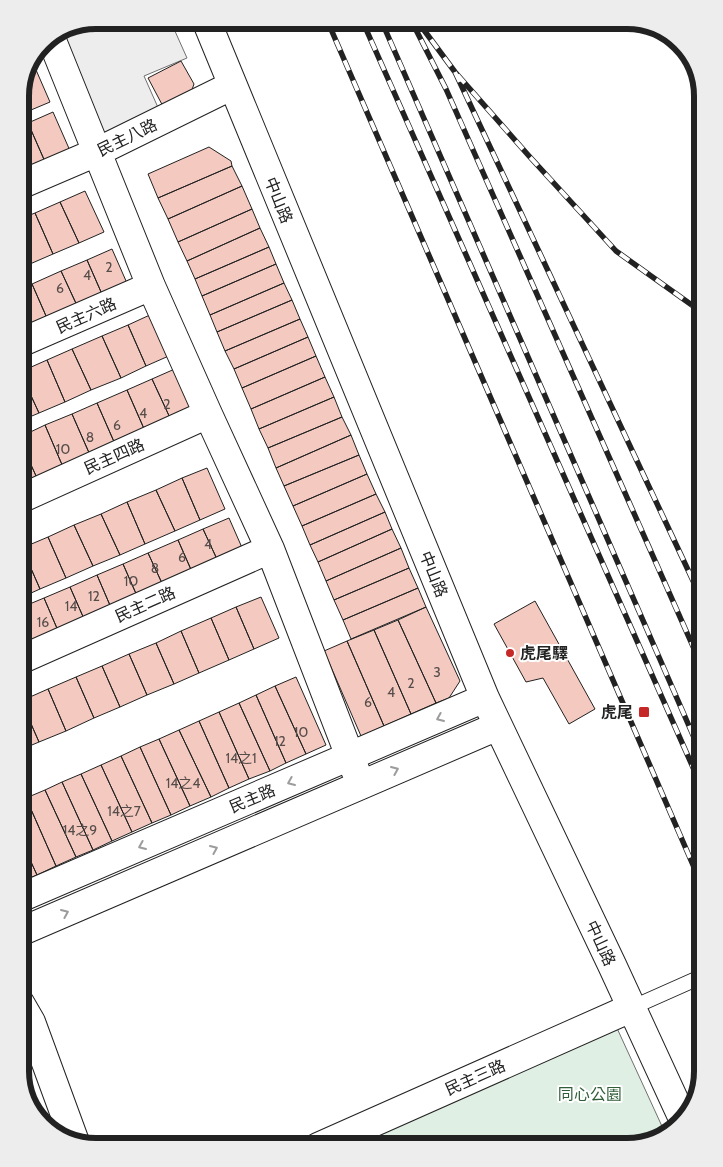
<svg xmlns="http://www.w3.org/2000/svg" width="723" height="1167" viewBox="0 0 723 1167" font-family="Cabin,'Noto Sans TC',sans-serif">
<style>
.green{fill:#e0efe3;stroke:#6f6f6f}
.parking{fill:#ededed;stroke:#6f6f6f}
.building{fill:#f3c9c0;stroke:#222}
.lines{fill:none;stroke-linecap:round;stroke-linejoin:round}
.lane-casing{stroke:#222;stroke-width:16}
.street-casing{stroke:#222;stroke-width:30}
.lane{stroke:#fff;stroke-width:14}
.street{stroke:#fff;stroke-width:28}
.rail-casing{stroke:#222;stroke-width:5.5}
.rail{stroke:#fff;stroke-width:4;stroke-dasharray:11;stroke-linecap:butt}
.oneway{stroke:#9c9c9c}
.poi-dot{fill:#c62828;stroke:#fff;stroke-width:2}
.labels{text-anchor:middle;stroke-width:4;stroke-linejoin:round;paint-order:stroke}
.number-label{font-size:14px;fill:#564c4a}
.street-label{font-size:16px;fill:#222;stroke:#fff}
.poi-label{font-size:16px;font-weight:bold;fill:#222;stroke:#fff;text-anchor:start}
.park-label{font-size:16px;fill:#2f5e38;stroke:#fff}
.rim{fill:none;stroke:#222;stroke-width:6}
</style>
<rect width="100%" height="100%" fill="#fff"/>
<path class="green" d="M 616,1026 L 666,1135 L 661,1139 L 628,1147 L 351,1147 Z"/>
<path class="parking" d="M 95,20 L 170,20 L 187,58 L 144,76 L 160,112 L 103,137 L 58,35 Z"/>
<path class="building" d="M 181,61 L 194,84 L 188,101 L 166,112 L 148,78 Z
M 33,63 L 50,102 L 31,110 L 21,88 Z
M 21,88 L 31,110 L 20,115 L 20,91 Z
M 53,112 L 71,153 L 46,164 L 28,123 Z
M 28,123 L 46,164 L 20,174 L 20,126 Z
M 209,147 L 231,161 L 232,166 L 158,198 L 148,174 Z
M 232,166 L 242,186 L 168,219 L 158,198 Z
M 242,186 L 252,209 L 178,242 L 168,219 Z
M 85,191 L 104,232 L 79,243 L 60,202 Z
M 60,202 L 79,243 L 53,254 L 35,213 Z
M 252,209 L 260,228 L 187,261 L 178,242 Z
M 35,213 L 53,254 L 23,267 L 20,260 L 20,219 Z
M 260,228 L 269,247 L 195,279 L 187,261 Z
M 269,247 L 276,264 L 202,296 L 195,279 Z
M 112,249 L 130,290 L 105,301 L 87,260 Z
M 87,260 L 105,301 L 80,312 L 61,271 Z
M 276,264 L 284,283 L 210,315 L 202,296 Z
M 61,271 L 80,312 L 50,325 L 32,284 Z
M 284,283 L 292,300 L 217,332 L 210,315 Z
M 32,284 L 50,325 L 24,336 L 20,326 L 20,289 Z
M 292,300 L 300,319 L 225,351 L 217,332 Z
M 152,314 L 171,355 L 146,366 L 128,325 Z
M 300,319 L 308,337 L 234,369 L 225,351 Z
M 128,325 L 146,366 L 121,378 L 102,336 Z
M 102,336 L 121,378 L 91,390 L 72,349 Z
M 308,337 L 316,356 L 242,388 L 234,369 Z
M 72,349 L 91,390 L 65,402 L 47,360 Z
M 316,356 L 325,377 L 251,409 L 242,388 Z
M 47,360 L 65,402 L 39,413 L 20,372 Z
M 177,368 L 196,409 L 171,420 L 152,379 Z
M 20,372 L 39,413 L 20,421 Z
M 325,377 L 334,397 L 259,429 L 251,409 Z
M 152,379 L 171,420 L 145,431 L 127,390 Z
M 127,390 L 145,431 L 115,444 L 97,403 Z
M 334,397 L 342,417 L 268,448 L 259,429 Z
M 97,403 L 115,444 L 90,455 L 72,414 Z
M 72,414 L 90,455 L 63,467 L 45,425 Z
M 342,417 L 351,435 L 276,468 L 268,448 Z
M 45,425 L 63,467 L 37,478 L 20,441 L 20,437 Z
M 351,435 L 359,455 L 284,486 L 276,468 Z
M 20,441 L 37,478 L 20,486 Z
M 359,455 L 367,474 L 293,506 L 284,486 Z
M 207,468 L 225,509 L 200,520 L 182,478 Z
M 367,474 L 376,494 L 302,526 L 293,506 Z
M 182,478 L 200,520 L 175,531 L 156,490 Z
M 156,490 L 175,531 L 145,544 L 127,502 Z
M 376,494 L 385,512 L 310,545 L 302,526 Z
M 127,502 L 145,544 L 120,555 L 101,514 Z
M 385,512 L 392,529 L 318,562 L 310,545 Z
M 101,514 L 120,555 L 93,566 L 74,525 Z
M 229,518 L 247,559 L 222,570 L 203,529 Z
M 74,525 L 93,566 L 66,578 L 48,537 Z
M 203,529 L 222,570 L 196,581 L 178,540 Z
M 392,529 L 401,548 L 326,581 L 318,562 Z
M 48,537 L 66,578 L 40,589 L 22,548 Z
M 178,540 L 196,581 L 167,594 L 148,553 Z
M 22,548 L 40,589 L 20,598 L 20,549 Z
M 401,548 L 409,568 L 334,600 L 326,581 Z
M 148,553 L 167,594 L 141,605 L 123,564 Z
M 123,564 L 141,605 L 115,617 L 97,575 Z
M 409,568 L 418,588 L 343,620 L 334,600 Z
M 97,575 L 115,617 L 88,628 L 70,587 Z
M 70,587 L 88,628 L 62,640 L 44,598 Z
M 418,588 L 426,607 L 351,639 L 343,620 Z
M 261,597 L 279,638 L 254,649 L 236,607 Z
M 44,598 L 62,640 L 33,652 L 20,621 L 20,608 Z
M 535,601 L 595,709 L 569,724 L 543,678 L 526,682 L 494,624 Z
M 236,607 L 254,649 L 229,660 L 211,618 Z
M 426,607 L 460,681 L 449,698 L 436,703 L 398,620 Z
M 211,618 L 229,660 L 199,673 L 181,631 Z
M 398,620 L 436,703 L 411,714 L 374,630 Z
M 20,621 L 33,652 L 20,657 Z
M 374,630 L 411,714 L 384,726 L 347,641 Z
M 181,631 L 199,673 L 174,684 L 156,643 Z
M 347,641 L 384,726 L 361,736 L 324,651 Z
M 156,643 L 174,684 L 147,695 L 129,654 Z
M 129,654 L 147,695 L 120,707 L 102,666 Z
M 102,666 L 120,707 L 94,718 L 76,677 Z
M 76,677 L 94,718 L 66,731 L 48,689 Z
M 296,677 L 326,745 L 306,754 L 275,686 Z
M 275,686 L 306,754 L 286,763 L 256,695 Z
M 48,689 L 66,731 L 39,742 L 21,701 Z
M 256,695 L 286,763 L 270,771 L 239,703 Z
M 21,701 L 39,742 L 20,750 L 20,702 Z
M 239,703 L 270,771 L 249,779 L 219,712 Z
M 219,712 L 249,779 L 229,788 L 199,721 Z
M 199,721 L 229,788 L 211,797 L 179,730 Z
M 179,730 L 211,797 L 190,806 L 159,739 Z
M 159,739 L 190,806 L 171,815 L 140,747 Z
M 140,747 L 171,815 L 152,823 L 121,756 Z
M 121,756 L 152,823 L 132,832 L 101,765 Z
M 101,765 L 132,832 L 112,841 L 81,774 Z
M 81,774 L 112,841 L 93,850 L 62,782 Z
M 62,782 L 93,850 L 76,857 L 45,790 Z
M 45,790 L 76,857 L 56,866 L 26,798 Z
M 26,798 L 56,866 L 37,875 L 20,838 L 20,801 Z
M 20,838 L 37,875 L 20,882 Z"/>
<g class="lines">
<defs>
<path id="lane" d="M 631,1008 L 703,976"/>
<path id="street" d="M 206,20 L 485,698 L 612,965 L 683,1119
M 51,38 L 151,286 L 208,414 L 270,549 L 361,785
M 20,185 L 97,152 L 231,86
M 20,343 L 151,286
M 20,499 L 208,414
M 20,660 L 270,549
M 20,898 L 485,698
M 20,932 L 498,726
M 20,1003 L 31,1022 L 75,1142
M 318,1147 L 631,1008"/>
</defs>
<use href="#lane" class="lane-casing"/>
<use href="#street" class="street-casing"/>
<use href="#lane" class="lane"/>
<use href="#street" class="street"/>
<defs>
<path id="rail" d="M 327,20 L 703,888
M 362,20 L 703,790
M 381,20 L 703,758
M 411,20 L 446,89 L 703,669
M 418,22 L 455,72 L 529,156 L 616,251 L 703,313
M 455,72 L 703,602"/>
</defs>
<use href="#rail" class="rail-casing"/>
<use href="#rail" class="rail"/>
</g>
<defs><path id="oneway-chevron" d="M-2-3.5L2.5 0L-2 3.5" fill="none" stroke-width="1.6" stroke-linecap="round" stroke-linejoin="round" transform="scale(1.25)"/></defs>
<g class="oneway">
<use href="#oneway-chevron" transform="translate(440 718) rotate(157)"/>
<use href="#oneway-chevron" transform="translate(395 770) rotate(-23)"/>
<use href="#oneway-chevron" transform="translate(291 782) rotate(157)"/>
<use href="#oneway-chevron" transform="translate(142 846) rotate(157)"/>
<use href="#oneway-chevron" transform="translate(214 849) rotate(-23)"/>
<use href="#oneway-chevron" transform="translate(65 913) rotate(-23)"/>
</g>
<g class="poi-dot">
<circle cx="510" cy="653" r="5"/>
<rect x="638" y="706" width="12" height="12" rx="2.5"/>
</g>
<g class="labels">
<g class="number-label">
<text x="109" y="272">2</text>
<text x="87" y="280">4</text>
<text x="60" y="293">6</text>
<text x="167" y="409">2</text>
<text x="143" y="418">4</text>
<text x="117" y="430">6</text>
<text x="90" y="442">8</text>
<text x="63" y="454">10</text>
<text x="208" y="549">4</text>
<text x="182" y="562">6</text>
<text x="155" y="573">8</text>
<text x="131" y="586">10</text>
<text x="94" y="601">12</text>
<text x="71" y="611">14</text>
<text x="43" y="627">16</text>
<text x="437" y="677">3</text>
<text x="411" y="688">2</text>
<text x="391" y="697">4</text>
<text x="368" y="707">6</text>
<text x="301" y="737">10</text>
<text x="280" y="746">12</text>
<text x="241" y="763">14之1</text>
<text x="183" y="788">14之4</text>
<text x="124" y="816">14之7</text>
<text x="80" y="835">14之9</text>
</g>
<g class="street-label">
<text transform="translate(127 137) rotate(-26)" y="6">民主八路</text>
<text transform="translate(279 200) rotate(68)" y="6">中山路</text>
<text transform="translate(86 315) rotate(-24)" y="6">民主六路</text>
<text transform="translate(114 456) rotate(-24)" y="6">民主四路</text>
<text transform="translate(434 574) rotate(68)" y="6">中山路</text>
<text transform="translate(145 604) rotate(-24)" y="6">民主二路</text>
<text transform="translate(252 798) rotate(-23)" y="6">民主路</text>
<text transform="translate(601 943) rotate(65)" y="6">中山路</text>
<text transform="translate(475 1077) rotate(-24)" y="6">民主三路</text>
</g>
<g class="poi-label">
<text x="520" y="659">虎尾驛</text>
<text x="633" y="718" text-anchor="end">虎尾</text>
</g>
<g class="park-label">
<text x="590" y="1100">同心公園</text>
</g>
</g>
<path d="M0 0H723V1167H0ZM96 29H627A67 67 0 0 1 694 96V1071A67 67 0 0 1 627 1138H96A67 67 0 0 1 29 1071V96A67 67 0 0 1 96 29Z" fill="#ededed" fill-rule="evenodd"/>
<path class="rim" d="M96 29H627A67 67 0 0 1 694 96V1071A67 67 0 0 1 627 1138H96A67 67 0 0 1 29 1071V96A67 67 0 0 1 96 29Z"/>
</svg>
